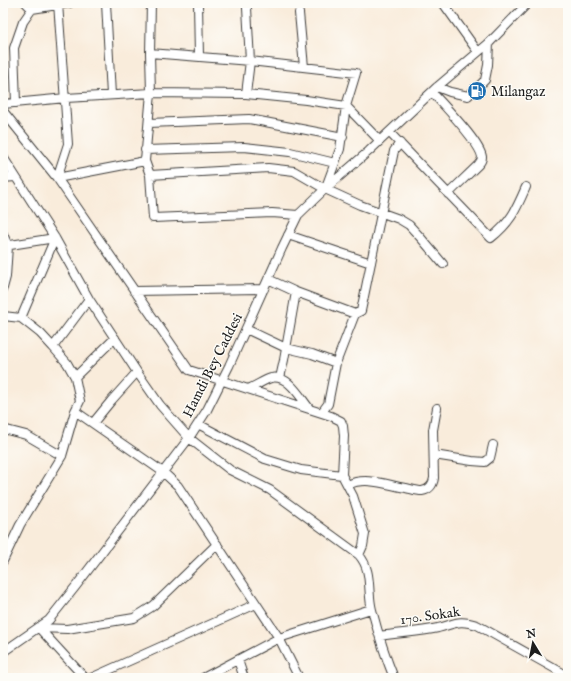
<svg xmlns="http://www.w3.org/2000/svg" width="571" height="681" viewBox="0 0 571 681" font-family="'IM FELL English',serif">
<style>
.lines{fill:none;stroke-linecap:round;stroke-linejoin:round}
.minor-casing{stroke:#3d3b39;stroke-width:10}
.minor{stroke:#fff;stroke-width:8}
.labels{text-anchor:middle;stroke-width:3;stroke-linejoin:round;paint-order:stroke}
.poi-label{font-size:14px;fill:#1c1c1c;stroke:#fdfcf7;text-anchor:start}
.street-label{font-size:14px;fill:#1c1c1c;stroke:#fdfcf7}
</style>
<rect width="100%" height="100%" fill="#fdfcf7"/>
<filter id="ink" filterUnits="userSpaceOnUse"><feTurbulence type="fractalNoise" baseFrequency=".025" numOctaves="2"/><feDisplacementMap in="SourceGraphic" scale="8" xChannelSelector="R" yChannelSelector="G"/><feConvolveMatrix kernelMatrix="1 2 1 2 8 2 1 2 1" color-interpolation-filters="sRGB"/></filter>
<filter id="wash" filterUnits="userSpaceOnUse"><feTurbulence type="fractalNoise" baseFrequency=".012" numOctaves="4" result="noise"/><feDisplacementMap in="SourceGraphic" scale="16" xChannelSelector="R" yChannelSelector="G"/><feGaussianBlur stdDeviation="0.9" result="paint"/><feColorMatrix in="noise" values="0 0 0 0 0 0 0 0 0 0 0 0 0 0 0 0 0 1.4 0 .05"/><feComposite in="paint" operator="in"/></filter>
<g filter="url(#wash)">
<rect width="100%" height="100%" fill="#f9ecdb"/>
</g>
<g filter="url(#ink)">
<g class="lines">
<defs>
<path id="minor" d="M 26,3 L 32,9
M 106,3 L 111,95
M 151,3 L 150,53 L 151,93 L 145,161 L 150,175 L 153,218 L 272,213 L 298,215
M 198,3 L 199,57
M 443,3 L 478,52
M 299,13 L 304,67
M 150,53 L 250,61 L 356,73 L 346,106 L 340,149 L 326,187
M 480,85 L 485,80 L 488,65 L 489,43
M 437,87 L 450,92 L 468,96 L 471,93
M 432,92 C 443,105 480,142 482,157 C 482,160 480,163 478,165 L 448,194
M 246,94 L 250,61 L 247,8
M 16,103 L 14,48 L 23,22 L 32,9 L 70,3
M 3,104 L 66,98 L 151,93 L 246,94 L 306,100 L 346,106 L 380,141
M 3,111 L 57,178 L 189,370 L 331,416 L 341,421 L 343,426 L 344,436 L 342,475 L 353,496 L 365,534 L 363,546 L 359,555
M 149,123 L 249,119 L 343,137
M 389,132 L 491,238 C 511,222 516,210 526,187
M 145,150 L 244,147 L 290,152 L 335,163
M 3,157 L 55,238 L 89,299 L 137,372 L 160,405 L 189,438 L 230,470 L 270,490 L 359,555 C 373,571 367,591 372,610 C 378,633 385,656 394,678
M 150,175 L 268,168 L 294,171 L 325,189 L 360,205 L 399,219 L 409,225 L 421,238 L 443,264
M 3,178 L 15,177
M 57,178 L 68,144 L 58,3
M 57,178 L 145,161
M 3,234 L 8,246 L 6,277 L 3,288
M 288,235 L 371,263
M 4,246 L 55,238
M 268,279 L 296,292 L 355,314 L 361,311 L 394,151 L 400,143
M 134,291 L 264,289
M 3,316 L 21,318 L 40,333 L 53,347 L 67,363 L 75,377 L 80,401 L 75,411 L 62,456 L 20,525 L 3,561
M 21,318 L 55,238
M 246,329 L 286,348 L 312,354 L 336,363
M 53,347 L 89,299
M 75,377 L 115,338
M 280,378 L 284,360 L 296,292
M 248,389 C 256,386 264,380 271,378 C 288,374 300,397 309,408
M 75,411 L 163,472 L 178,486 L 279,638 L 299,678
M 322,412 L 328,404 L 336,363 L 355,314
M 93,423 L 111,401 L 137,372
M 198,424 L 265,459 L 301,470 L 342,475
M 3,429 L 26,435 L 62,456
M 434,455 L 472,461 L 485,462 L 490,458 L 493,445
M 348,485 C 365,476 388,485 406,488 C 411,489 417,491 422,491 C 429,490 433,485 434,478 L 433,430 L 437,408
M 3,503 L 3,508
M 39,628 L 67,629 L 134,618 L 153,606 L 217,544
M 39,628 L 85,678
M 380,636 C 399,633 419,632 438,628 C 455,624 458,619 477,625 L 568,676
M 3,652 L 49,620 L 76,586 L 189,438 L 207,410 L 229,366 L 282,248 L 298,215 L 325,189 L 369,151 L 437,87 L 489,43 L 528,3
M 238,660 L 244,678
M 91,678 L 256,604
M 203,678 L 279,638 L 371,609"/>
</defs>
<use href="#minor" class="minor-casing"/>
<use href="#minor" class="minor"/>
</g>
</g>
<defs>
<symbol id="fuel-disc" viewBox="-11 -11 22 22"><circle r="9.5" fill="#1f6fb2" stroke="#fdfcf7"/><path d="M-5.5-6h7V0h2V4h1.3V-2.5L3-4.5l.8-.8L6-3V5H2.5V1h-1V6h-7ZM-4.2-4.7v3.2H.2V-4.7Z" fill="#fff"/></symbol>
</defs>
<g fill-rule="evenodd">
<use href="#fuel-disc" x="466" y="80" width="22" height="22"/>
</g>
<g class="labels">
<g class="poi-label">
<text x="491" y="96">Milangaz</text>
</g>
<g class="street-label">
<text transform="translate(212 365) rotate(-63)" y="5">Hamdi Bey Caddesi</text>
<text transform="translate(430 615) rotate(-8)" y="5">170. Sokak</text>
</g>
</g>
<rect width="571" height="681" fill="none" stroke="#fdfcf7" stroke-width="16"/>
<g transform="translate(533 643) rotate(350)" stroke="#fdfcf7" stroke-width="3" paint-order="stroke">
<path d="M0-3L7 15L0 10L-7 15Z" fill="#1c1c1c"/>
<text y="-6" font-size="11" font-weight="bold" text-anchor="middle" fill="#1c1c1c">N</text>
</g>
</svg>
